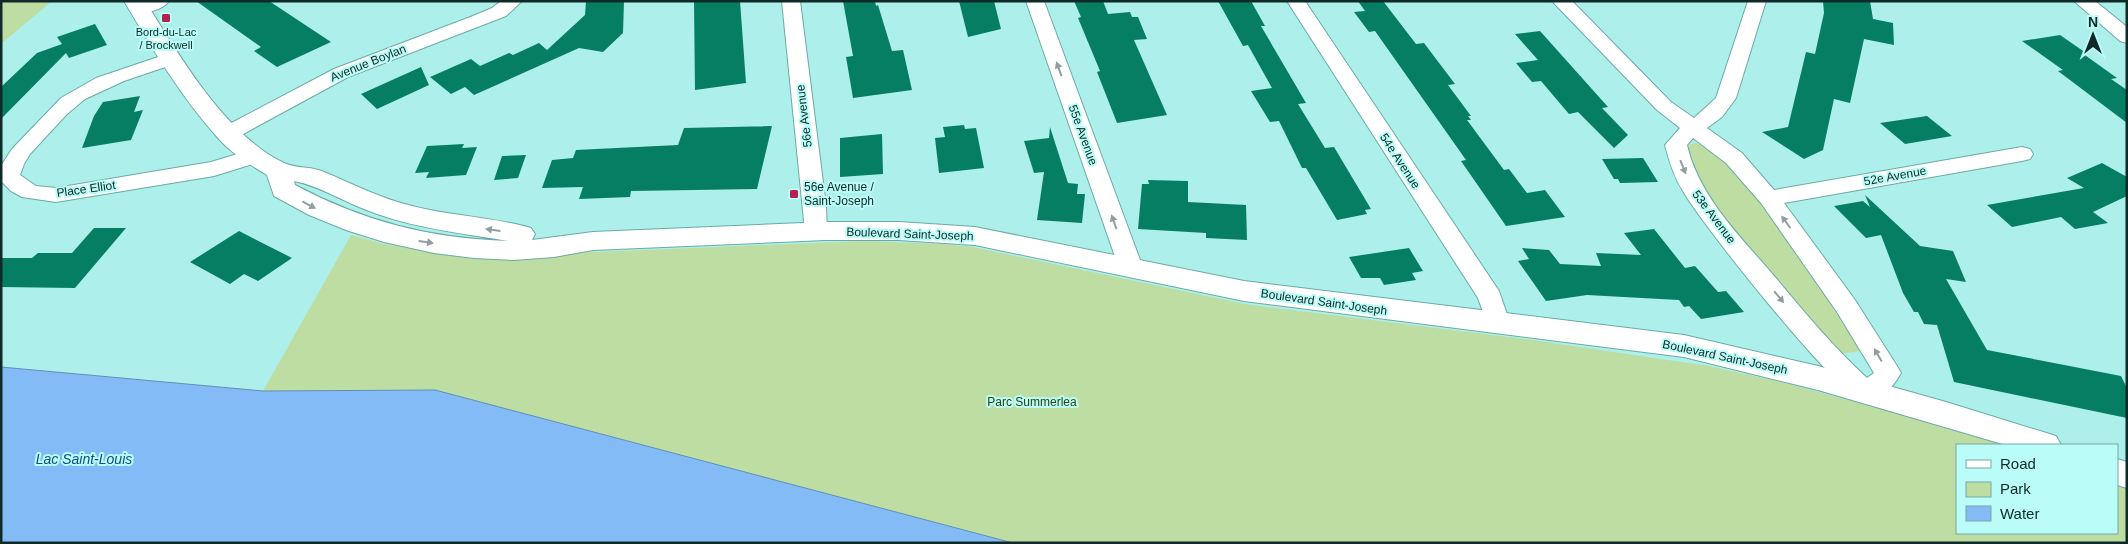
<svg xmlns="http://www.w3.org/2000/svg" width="2128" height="544" viewBox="0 0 2128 544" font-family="Helvetica,sans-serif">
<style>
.green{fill:#bedda2}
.water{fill:#83bbf6;stroke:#6090b8}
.building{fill:#067e63}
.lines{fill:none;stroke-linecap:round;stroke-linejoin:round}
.street-casing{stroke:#6baba7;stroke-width:2}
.secondary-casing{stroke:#6baba7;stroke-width:2}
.street{fill:#fff;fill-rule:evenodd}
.secondary{fill:#fff;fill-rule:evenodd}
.oneway{fill:#939f9e}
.poi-dot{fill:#b3224c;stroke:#bafcf7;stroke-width:2}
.labels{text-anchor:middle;stroke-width:4;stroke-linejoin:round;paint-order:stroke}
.far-poi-label{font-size:11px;fill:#0f2a28;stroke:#bafcf7}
.street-label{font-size:12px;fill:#0f2a28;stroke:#bafcf7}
.poi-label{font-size:12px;fill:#0f2a28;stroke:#bafcf7;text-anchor:start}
.park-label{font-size:12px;fill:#2c4210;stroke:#bafcf7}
.water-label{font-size:14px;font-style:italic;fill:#134e84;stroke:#bafcf7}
</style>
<rect width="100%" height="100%" fill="#adefea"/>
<path class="green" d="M 1,1 L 52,1 L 1,44 Z
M 1696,143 C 1745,160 1830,304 1861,351 L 1840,354 L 1798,308 L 1701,190 L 1687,148 L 1690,144 Z
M 351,235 L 384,244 L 418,250 L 471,254 L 521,255 L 864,241 L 944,244 L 973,247 L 1245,304 L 1532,340 L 1709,366 L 1781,382 L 1902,414 L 2004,445 L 1957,445 L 1957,533 L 2117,533 L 2117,485 L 2127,489 L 2127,543 L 1013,543 L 435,390 L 263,391 Z"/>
<path class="water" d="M 1,367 L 263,391 L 435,390 L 1013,543 L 1,543 Z"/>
<path class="building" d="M 196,1 L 269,1 L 331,42 L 277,67 L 254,51 L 261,47 Z
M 586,1 L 624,1 L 623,33 L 603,52 L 579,48 L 474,95 L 465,87 L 451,94 L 430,77 L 471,59 L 480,66 L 509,53 L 513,55 L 539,43 L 547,50 L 585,15 Z
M 694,1 L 740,1 L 746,83 L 695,90 Z
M 843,1 L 875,1 L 876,6 L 878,5 L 892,51 L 903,50 L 912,90 L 853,98 L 846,57 L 853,56 Z
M 959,1 L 994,1 L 1001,29 L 968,37 Z
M 1074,1 L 1103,1 L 1108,14 L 1130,12 L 1132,17 L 1138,17 L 1147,39 L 1134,40 L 1167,115 L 1117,123 L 1097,72 L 1100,71 L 1078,18 L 1081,17 Z
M 1218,1 L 1251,1 L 1265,26 L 1261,26 L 1306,103 L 1298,104 L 1325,148 L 1334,147 L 1371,209 L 1365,210 L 1367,214 L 1337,220 L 1306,168 L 1302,168 L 1279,121 L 1270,122 L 1251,91 L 1272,88 L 1248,45 L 1243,46 Z
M 1358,1 L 1383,1 L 1416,44 L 1424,43 L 1455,84 L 1448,85 L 1471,116 L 1468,116 L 1471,120 L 1467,120 L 1504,170 L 1509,169 L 1527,193 L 1545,190 L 1565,217 L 1506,226 L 1461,161 L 1466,160 L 1375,31 L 1369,32 L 1354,12 L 1365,11 Z
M 1823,1 L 1870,1 L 1873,19 L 1893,23 L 1894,45 L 1864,39 L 1850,103 L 1834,99 L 1823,150 L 1804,159 L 1762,132 L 1788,127 L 1806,52 L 1815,54 L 1824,13 Z
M 95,24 L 107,45 L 69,58 L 66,53 L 1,119 L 1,87 L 37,53 L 62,44 L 57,37 Z
M 1540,31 L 1608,107 L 1602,108 L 1628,135 L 1614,148 L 1578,112 L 1569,114 L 1541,81 L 1532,82 L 1516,63 L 1538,60 L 1515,34 Z
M 2060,35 L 2086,53 L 2082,53 L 2117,78 L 2111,79 L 2127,90 L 2127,123 L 2058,71 L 2063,70 L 2022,41 Z
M 421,67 L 429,85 L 377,109 L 361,94 Z
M 140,96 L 134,112 L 143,110 L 131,140 L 82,148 L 94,116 L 103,102 Z
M 1927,116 L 1952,136 L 1905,144 L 1880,123 Z
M 964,125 L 965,129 L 976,128 L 984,168 L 939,173 L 935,138 L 945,137 L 943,127 Z
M 772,126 L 757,189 L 631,191 L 630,197 L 579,199 L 583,187 L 542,188 L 552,160 L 573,158 L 576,150 L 678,145 L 684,128 Z
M 1050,127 L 1068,183 L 1078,184 L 1077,194 L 1085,194 L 1082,223 L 1037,220 L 1044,172 L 1034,173 L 1024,141 L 1049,138 Z
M 882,134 L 883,174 L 840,177 L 840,138 Z
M 464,144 L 462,148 L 477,147 L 466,175 L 426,178 L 429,172 L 415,173 L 427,146 Z
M 526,155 L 518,178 L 494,180 L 502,156 Z
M 1643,158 L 1658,182 L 1620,183 L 1618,179 L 1614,179 L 1602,159 Z
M 2102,163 L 2127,177 L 2127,196 L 2093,212 L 2108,223 L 2075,229 L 2061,217 L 2012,227 L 1987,205 L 2084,188 L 2067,178 Z
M 1148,180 L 1188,181 L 1188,202 L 1246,205 L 1247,240 L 1206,238 L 1206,233 L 1138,229 L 1142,184 L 1149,184 Z
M 1865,195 L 1920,246 L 1953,251 L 1966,282 L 1946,279 L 1987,350 L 2121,376 L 2127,388 L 2127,418 L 1954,382 L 1937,325 L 1924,324 L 1918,312 L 1914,312 L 1903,293 L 1881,235 L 1866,238 L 1834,206 L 1863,201 L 1870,207 Z
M 94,228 L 126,228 L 75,288 L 1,287 L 1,258 L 32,258 L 38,253 L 72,253 Z
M 1654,229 L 1685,268 L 1695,266 L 1718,292 L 1726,291 L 1744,312 L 1701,319 L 1689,306 L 1684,307 L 1679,300 L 1587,295 L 1546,301 L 1518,261 L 1529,259 L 1522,248 L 1549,250 L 1560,264 L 1601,266 L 1596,253 L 1641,255 L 1624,233 Z
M 239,231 L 292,258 L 258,281 L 244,274 L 230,284 L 190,262 Z
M 1409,248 L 1423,271 L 1412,273 L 1416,280 L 1384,285 L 1380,278 L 1361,278 L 1349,257 Z"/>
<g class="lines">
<defs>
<path id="street" d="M 143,1 L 169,1 C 163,10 143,15 132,13 L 130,9 L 132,5 Z
M 501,1 L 522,1 L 506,16 L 348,77 L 234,139 L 227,141 L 220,139 L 217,134 L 220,129 L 334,69 L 473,16 L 492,8 Z
M 782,1 L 800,1 L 826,206 L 827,231 L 824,237 L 816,239 L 808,237 L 805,231 Z
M 1026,1 L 1044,1 L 1143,268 L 1139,274 L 1131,276 L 1123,274 L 1119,268 Z
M 1287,1 L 1305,1 L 1499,291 L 1510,323 L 1507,329 L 1498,332 L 1489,329 L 1478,298 Z
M 1552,1 L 1572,1 L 1671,102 L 1694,118 L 1716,98 L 1748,1 L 1766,1 L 1736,98 L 1722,117 L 1707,128 L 1742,153 L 1774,190 L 2022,147 L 2030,149 L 2033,154 L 2030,159 L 2022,161 L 1784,203 L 1855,300 L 1897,366 L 1901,373 C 1895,384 1879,405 1864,401 C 1838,396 1700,222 1683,191 C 1674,177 1669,161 1665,145 L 1680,128 L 1657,110 ZM 1693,138 L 1726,163 L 1761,203 L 1837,312 L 1874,373 L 1867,378 C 1833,347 1804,312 1775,277 C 1741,237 1699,197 1687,145 Z
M 2074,1 L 2095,1 L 2127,27 L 2127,43 L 2120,41 Z
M 170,53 L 177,55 L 180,59 L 177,63 L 124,81 L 85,99 L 67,114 L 30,154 L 24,164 L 20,175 L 36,186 L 56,188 L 211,162 L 254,149 L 262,151 L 265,156 L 262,161 L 214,176 L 56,202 L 22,197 L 11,191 L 1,181 L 1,166 L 12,149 L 61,98 L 96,78 Z"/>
<path id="secondary" d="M 124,1 L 145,1 C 179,55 225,135 284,163 C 296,169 312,166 324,172 C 353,184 382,199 412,206 C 451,216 493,217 531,228 L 535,234 L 532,240 L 593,232 L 825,222 L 899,222 L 975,227 L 1244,281 L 1684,335 L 1818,366 L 1946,402 L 2056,436 L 2061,445 L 2006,445 L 1818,390 L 1684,357 L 1244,301 L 975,245 L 899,240 L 825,240 L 593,250 L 554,257 L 514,260 L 474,258 L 434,253 L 384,242 L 346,230 L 309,215 L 274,196 L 267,175 C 250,165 231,153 218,138 C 181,97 152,48 124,1 ZM 294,181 C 320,186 344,202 369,211 C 413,228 461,233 508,241 C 429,238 365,222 295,185 Z
M 2117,459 L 2127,462 L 2127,488 L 2117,485 Z"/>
</defs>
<use href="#street" class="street-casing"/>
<use href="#secondary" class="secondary-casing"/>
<use href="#street" class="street"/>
<use href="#secondary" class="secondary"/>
</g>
<defs><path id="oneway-solid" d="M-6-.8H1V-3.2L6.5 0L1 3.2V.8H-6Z" transform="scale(1.25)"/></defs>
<g class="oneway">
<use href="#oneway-solid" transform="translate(1059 69) rotate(-110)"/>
<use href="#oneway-solid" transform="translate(1683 167) rotate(68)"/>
<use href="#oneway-solid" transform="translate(309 205) rotate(28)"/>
<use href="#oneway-solid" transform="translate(1114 222) rotate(-110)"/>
<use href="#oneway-solid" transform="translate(1786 222) rotate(-126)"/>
<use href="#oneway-solid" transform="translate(493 230) rotate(-172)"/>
<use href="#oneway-solid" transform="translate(426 242) rotate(8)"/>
<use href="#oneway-solid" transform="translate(1779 297) rotate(50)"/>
<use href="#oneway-solid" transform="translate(1878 355) rotate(-120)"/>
</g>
<g class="poi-dot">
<rect x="161" y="13" width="10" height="10" rx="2.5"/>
<rect x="789" y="189" width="10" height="10" rx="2.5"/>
</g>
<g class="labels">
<g class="far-poi-label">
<text x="166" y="36">Bord-du-Lac<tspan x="166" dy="13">/ Brockwell</tspan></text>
</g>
<g class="street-label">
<text transform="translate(368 63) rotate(-22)" y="4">Avenue Boylan</text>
<text transform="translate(804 116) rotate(-97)" y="4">56e Avenue</text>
<text transform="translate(1083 135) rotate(70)" y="4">55e Avenue</text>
<text transform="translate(1400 161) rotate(57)" y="4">54e Avenue</text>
<text transform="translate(1895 176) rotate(-10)" y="4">52e Avenue</text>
<text transform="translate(86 189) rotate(-8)" y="4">Place Elliot</text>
<text transform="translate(1714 217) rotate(53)" y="4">53e Avenue</text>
<text transform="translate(910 234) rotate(2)" y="4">Boulevard Saint-Joseph</text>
<text transform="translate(1324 302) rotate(8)" y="4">Boulevard Saint-Joseph</text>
<text transform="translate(1725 357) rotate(12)" y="4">Boulevard Saint-Joseph</text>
</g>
<g class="poi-label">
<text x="804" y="191">56e Avenue /<tspan x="804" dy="14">Saint-Joseph</tspan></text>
</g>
<g class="park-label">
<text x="1032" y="406">Parc Summerlea</text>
</g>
<g class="water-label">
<text x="84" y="464">Lac Saint-Louis</text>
</g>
</g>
<rect width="2128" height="544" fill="none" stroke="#0f2a28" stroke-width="5"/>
<rect x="1956" y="444" width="162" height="90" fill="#bafcf7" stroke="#76a8a4"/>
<rect x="1966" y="460" width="25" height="8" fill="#ffffff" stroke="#76a8a4"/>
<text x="2000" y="469" font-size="15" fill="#0f2a28">Road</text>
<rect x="1966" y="482" width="25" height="15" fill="#bedda2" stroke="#76a8a4"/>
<text x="2000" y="494" font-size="15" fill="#0f2a28">Park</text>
<rect x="1966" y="506" width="25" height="15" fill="#83bbf6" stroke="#76a8a4"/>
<text x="2000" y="519" font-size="15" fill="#0f2a28">Water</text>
<g transform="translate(2093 35)" stroke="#bafcf7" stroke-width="4" paint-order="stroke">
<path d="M0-4L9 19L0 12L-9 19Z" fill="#0f2a28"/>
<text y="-8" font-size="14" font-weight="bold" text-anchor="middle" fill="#0f2a28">N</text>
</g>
</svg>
